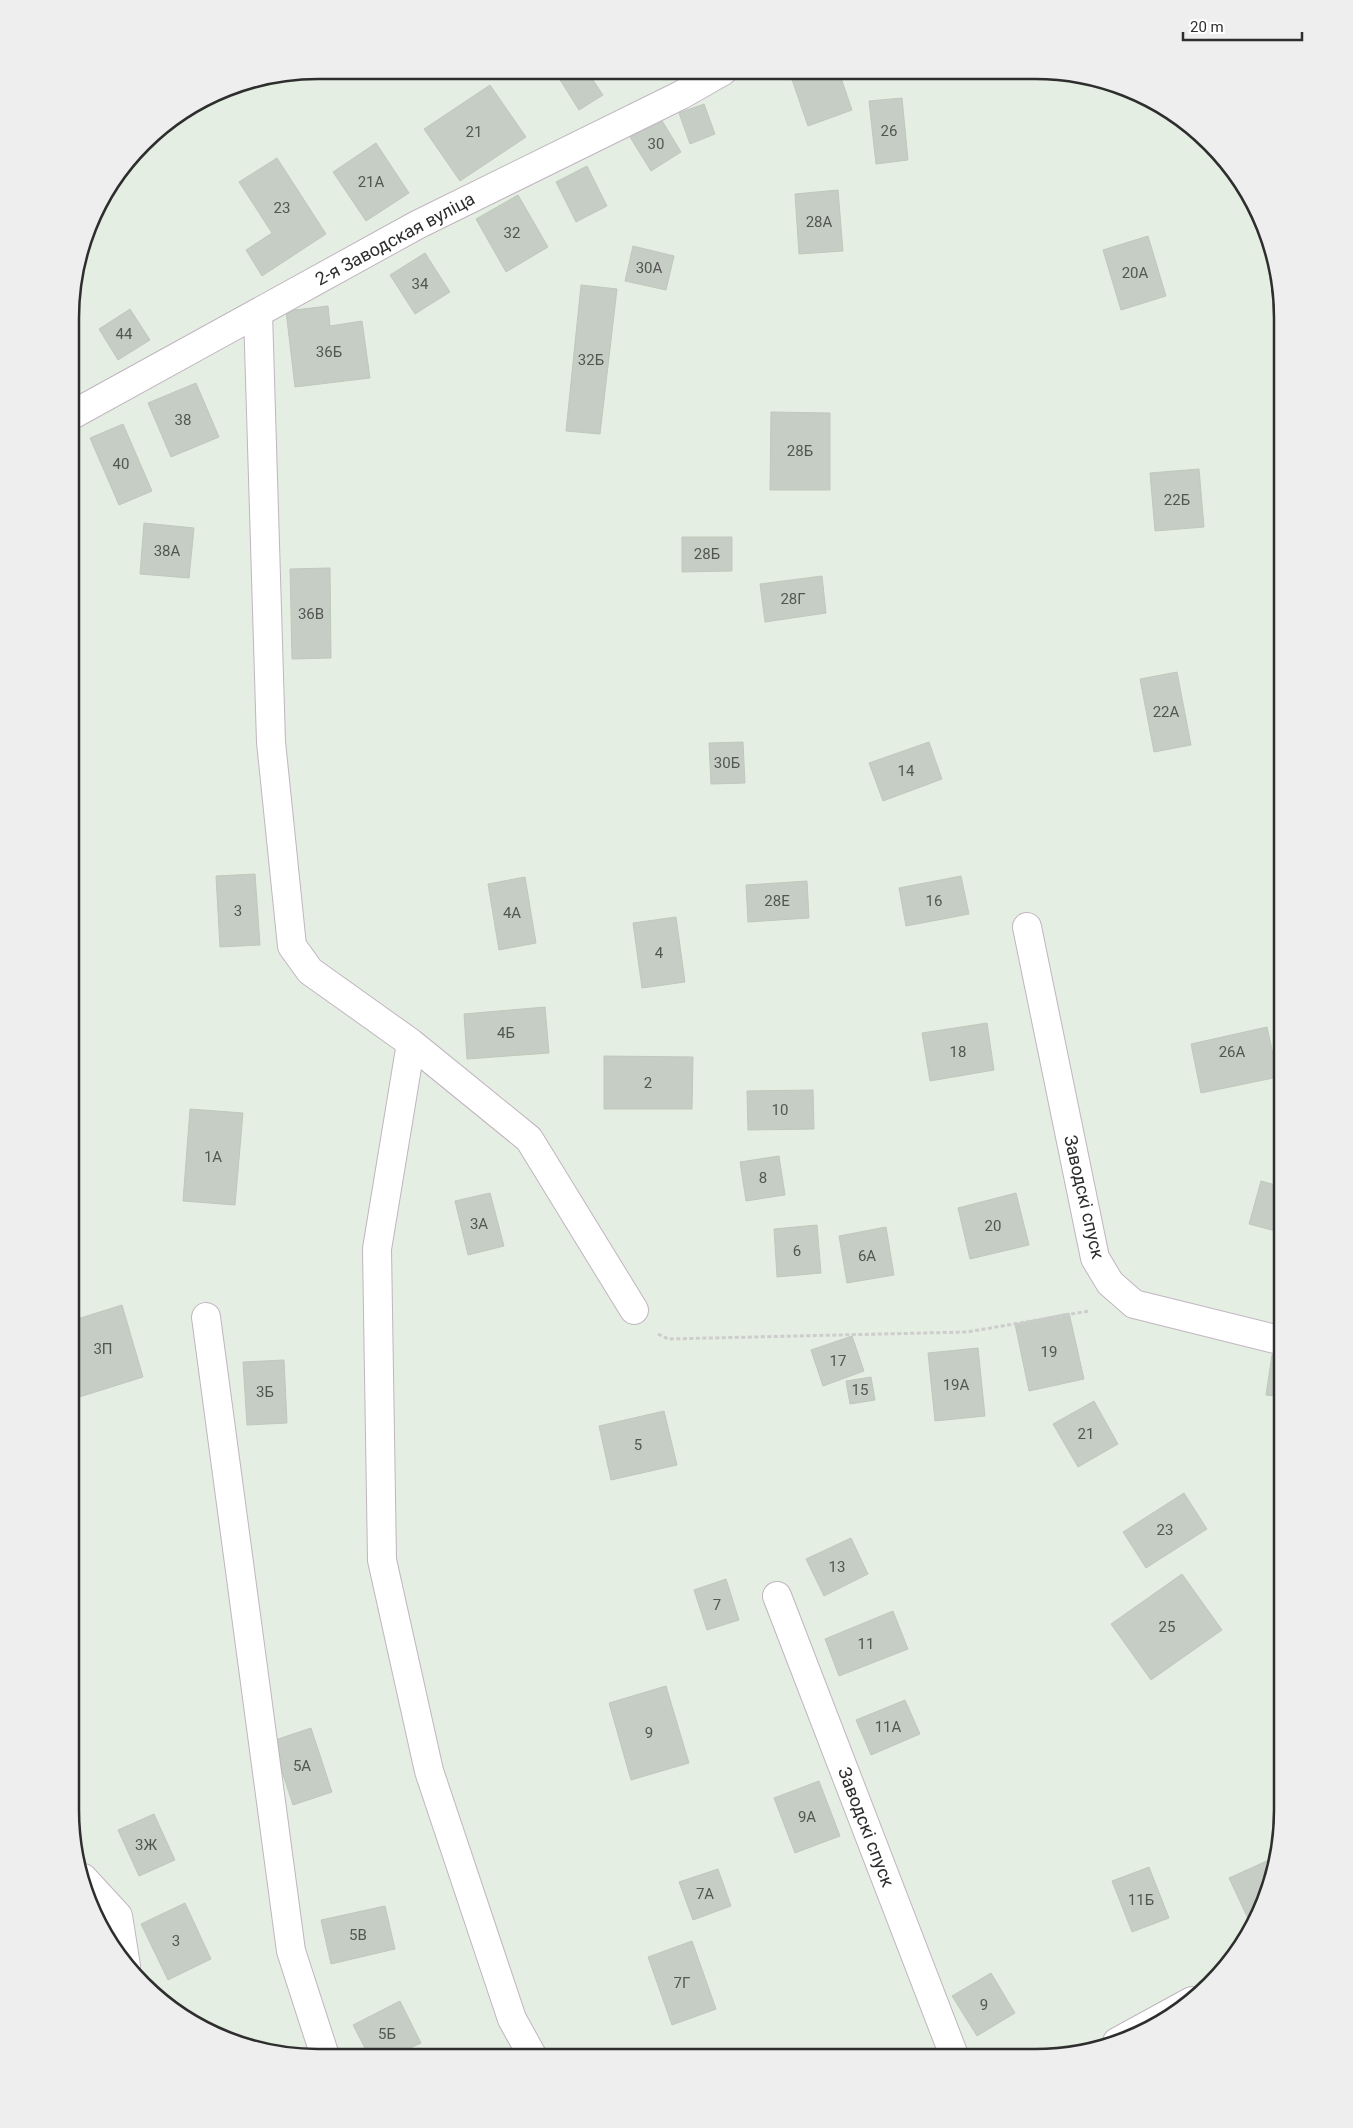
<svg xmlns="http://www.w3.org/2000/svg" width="1353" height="2128" viewBox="0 0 1353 2128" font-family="Roboto,sans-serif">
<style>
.building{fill:#c5cdc4;stroke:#bec9bb}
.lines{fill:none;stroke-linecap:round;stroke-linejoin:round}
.minor-casing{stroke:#c0b5c0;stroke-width:30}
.path{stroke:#cdcdcd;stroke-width:3;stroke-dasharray:4 2.5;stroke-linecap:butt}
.minor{stroke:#fff;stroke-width:28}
.labels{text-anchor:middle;stroke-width:5;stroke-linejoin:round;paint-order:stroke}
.number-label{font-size:15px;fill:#545654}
.street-label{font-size:18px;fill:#2e2e2e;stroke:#fff}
.rim{fill:none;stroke:#2e2e2e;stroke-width:2.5}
</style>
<rect width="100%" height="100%" fill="#e5eee2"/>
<path class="building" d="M 563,71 L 587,71 L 603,95 L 579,110 L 557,75 Z
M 626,71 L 643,71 L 631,78 Z
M 789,71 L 839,72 L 852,110 L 808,126 Z
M 490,85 L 526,137 L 460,181 L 424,129 Z
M 902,98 L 908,160 L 876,164 L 869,101 Z
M 704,104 L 715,134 L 690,144 L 679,113 Z
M 661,119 L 681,152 L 651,171 L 630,137 Z
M 376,143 L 409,193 L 366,221 L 333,172 Z
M 277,158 L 326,234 L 262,276 L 246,250 L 272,233 L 239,182 Z
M 587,166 L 607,206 L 576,222 L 556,182 Z
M 838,190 L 843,251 L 799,254 L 795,194 Z
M 518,195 L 548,247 L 506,272 L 476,219 Z
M 1148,236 L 1166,296 L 1121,310 L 1103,250 Z
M 633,246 L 674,256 L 666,290 L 625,281 Z
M 425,253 L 450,292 L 415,314 L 390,275 Z
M 581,285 L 617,289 L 600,434 L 566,431 Z
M 328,306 L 330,326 L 362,321 L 370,378 L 295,387 L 286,311 Z
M 130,309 L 150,340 L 118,360 L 99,329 Z
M 196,383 L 219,437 L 171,457 L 148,403 Z
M 771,412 L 830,413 L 830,490 L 770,490 Z
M 123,424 L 152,491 L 119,505 L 90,438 Z
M 1199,469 L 1204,527 L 1155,531 L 1150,473 Z
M 144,523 L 194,528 L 189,578 L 140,574 Z
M 682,537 L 732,537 L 732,571 L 682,572 Z
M 330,568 L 331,658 L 292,659 L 290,569 Z
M 822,576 L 826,613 L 765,622 L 760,584 Z
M 1177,672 L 1191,745 L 1154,752 L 1140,679 Z
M 743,742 L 745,783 L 711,784 L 709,743 Z
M 929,742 L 942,779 L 883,801 L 869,763 Z
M 255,874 L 260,945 L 220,947 L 216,876 Z
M 961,876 L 969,914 L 906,926 L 899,888 Z
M 525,877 L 536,943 L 499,950 L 488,884 Z
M 807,881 L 809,918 L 748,922 L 746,885 Z
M 676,917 L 685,982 L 642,988 L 633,923 Z
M 545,1007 L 549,1053 L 467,1059 L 464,1014 Z
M 987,1023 L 994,1070 L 930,1081 L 922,1033 Z
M 1267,1027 L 1278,1077 L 1201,1093 L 1191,1044 Z
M 604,1056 L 693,1057 L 692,1109 L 604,1109 Z
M 813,1090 L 814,1129 L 748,1130 L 747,1091 Z
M 190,1109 L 243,1113 L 235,1205 L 183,1201 Z
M 779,1156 L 785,1195 L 746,1201 L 740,1162 Z
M 1261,1181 L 1283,1187 L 1283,1233 L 1249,1224 Z
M 490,1193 L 504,1246 L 468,1255 L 455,1201 Z
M 1016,1193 L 1029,1245 L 970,1259 L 958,1208 Z
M 817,1225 L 821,1273 L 777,1277 L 774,1229 Z
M 886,1227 L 894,1275 L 847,1283 L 839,1236 Z
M 122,1305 L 143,1377 L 73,1399 L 71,1390 L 71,1321 Z
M 1069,1313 L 1084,1379 L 1029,1391 L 1015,1324 Z
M 852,1336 L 864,1371 L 823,1386 L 811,1350 Z
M 978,1348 L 985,1416 L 935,1421 L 928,1353 Z
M 1272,1355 L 1283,1356 L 1283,1397 L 1266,1395 Z
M 284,1360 L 287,1423 L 247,1425 L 243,1362 Z
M 871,1377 L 875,1400 L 850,1404 L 846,1381 Z
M 1094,1401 L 1118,1444 L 1078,1467 L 1053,1424 Z
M 664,1411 L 677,1465 L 611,1480 L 599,1426 Z
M 70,1488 L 73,1517 L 70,1517 Z
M 1184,1493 L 1207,1529 L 1146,1568 L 1123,1532 Z
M 851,1538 L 868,1574 L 824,1596 L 806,1559 Z
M 1182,1574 L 1222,1630 L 1151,1680 L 1111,1624 Z
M 726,1579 L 739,1620 L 707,1630 L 694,1590 Z
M 893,1611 L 908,1649 L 839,1676 L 825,1639 Z
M 666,1686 L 689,1763 L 631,1780 L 609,1703 Z
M 905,1700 L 920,1734 L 871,1755 L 856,1720 Z
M 311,1728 L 332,1792 L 293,1805 L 272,1741 Z
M 819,1781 L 840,1836 L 795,1853 L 774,1798 Z
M 154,1814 L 175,1860 L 139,1876 L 118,1830 Z
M 1269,1860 L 1273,1868 L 1264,1905 L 1252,1927 L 1229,1878 Z
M 1149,1867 L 1169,1918 L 1132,1932 L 1112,1881 Z
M 718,1869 L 731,1906 L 693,1920 L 679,1882 Z
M 185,1903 L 211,1959 L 168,1980 L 141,1924 Z
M 385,1906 L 395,1949 L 331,1964 L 321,1920 Z
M 692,1941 L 716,2009 L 672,2025 L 648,1957 Z
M 991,1973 L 1015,2013 L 977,2036 L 952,1996 Z
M 400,2001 L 421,2043 L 393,2056 L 369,2056 L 353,2025 Z"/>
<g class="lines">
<defs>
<path id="minor" d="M 258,313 L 271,742 L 292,946 L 310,971 L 411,1043 L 529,1139 L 634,1310
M 72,415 L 417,225 L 681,95 L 723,71
M 1027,927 L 1095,1258 L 1110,1283 L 1134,1304 L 1283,1341
M 411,1043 L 377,1249 L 382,1560 L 429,1771 L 512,2019 L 533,2057
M 206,1317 L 291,1951 L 325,2056
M 777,1596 L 955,2058
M 83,1878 L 118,1916 L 126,1966
M 1117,2042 L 1192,2001"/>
</defs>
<use href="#minor" class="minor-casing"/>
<path class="path" d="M 658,1334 L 668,1339 L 967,1332 L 1089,1311"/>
<use href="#minor" class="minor"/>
</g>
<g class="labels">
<g class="number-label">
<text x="889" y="136">26</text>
<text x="474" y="137">21</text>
<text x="656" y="149">30</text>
<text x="371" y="187">21А</text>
<text x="282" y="213">23</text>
<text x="819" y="227">28А</text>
<text x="512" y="238">32</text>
<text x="649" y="273">30А</text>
<text x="1135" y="278">20А</text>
<text x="420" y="289">34</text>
<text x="124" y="339">44</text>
<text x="329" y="357">36Б</text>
<text x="591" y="365">32Б</text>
<text x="183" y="425">38</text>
<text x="800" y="456">28Б</text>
<text x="121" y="469">40</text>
<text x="1177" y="505">22Б</text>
<text x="167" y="556">38А</text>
<text x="707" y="559">28Б</text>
<text x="793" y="604">28Г</text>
<text x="311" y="619">36В</text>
<text x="1166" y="717">22А</text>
<text x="727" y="768">30Б</text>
<text x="906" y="776">14</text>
<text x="777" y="906">28Е</text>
<text x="934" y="906">16</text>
<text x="238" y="916">3</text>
<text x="512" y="918">4А</text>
<text x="659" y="958">4</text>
<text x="506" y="1038">4Б</text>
<text x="958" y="1057">18</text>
<text x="1232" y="1057">26А</text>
<text x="648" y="1088">2</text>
<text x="780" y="1115">10</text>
<text x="213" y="1162">1А</text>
<text x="763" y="1183">8</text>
<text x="479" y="1229">3А</text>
<text x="993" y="1231">20</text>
<text x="797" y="1256">6</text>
<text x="867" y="1261">6А</text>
<text x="103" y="1354">3П</text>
<text x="1049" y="1357">19</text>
<text x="838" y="1366">17</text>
<text x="956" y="1390">19А</text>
<text x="860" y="1395">15</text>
<text x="265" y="1397">3Б</text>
<text x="1086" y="1439">21</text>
<text x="638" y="1450">5</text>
<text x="1165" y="1535">23</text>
<text x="837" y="1572">13</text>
<text x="717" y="1610">7</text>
<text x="1167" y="1632">25</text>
<text x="866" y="1649">11</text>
<text x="888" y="1732">11А</text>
<text x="649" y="1738">9</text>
<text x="302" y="1771">5А</text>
<text x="807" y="1822">9А</text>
<text x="146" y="1850">3Ж</text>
<text x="705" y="1899">7А</text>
<text x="1141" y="1905">11Б</text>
<text x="358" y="1940">5В</text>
<text x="176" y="1946">3</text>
<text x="682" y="1988">7Г</text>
<text x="984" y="2010">9</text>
<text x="387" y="2039">5Б</text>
</g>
<g class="street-label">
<text transform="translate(395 239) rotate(-28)" y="6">2-я Заводская вуліца</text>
<text transform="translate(1084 1197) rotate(77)" y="6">Заводскі спуск</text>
<text transform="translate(866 1827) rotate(69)" y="6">Заводскі спуск</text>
</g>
</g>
<path d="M0 0H1353V2128H0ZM318 79H1035A239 239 0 0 1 1274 318V1810A239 239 0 0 1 1035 2049H318A239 239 0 0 1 79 1810V318A239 239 0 0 1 318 79Z" fill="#eee" fill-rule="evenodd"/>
<path class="rim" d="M318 79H1035A239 239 0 0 1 1274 318V1810A239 239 0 0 1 1035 2049H318A239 239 0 0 1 79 1810V318A239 239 0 0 1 318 79Z"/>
<path d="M1183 32v8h119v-8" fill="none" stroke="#2e2e2e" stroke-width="2.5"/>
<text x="1190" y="32" font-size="15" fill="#2e2e2e" stroke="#ffffff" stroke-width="4" paint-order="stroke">20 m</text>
</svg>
